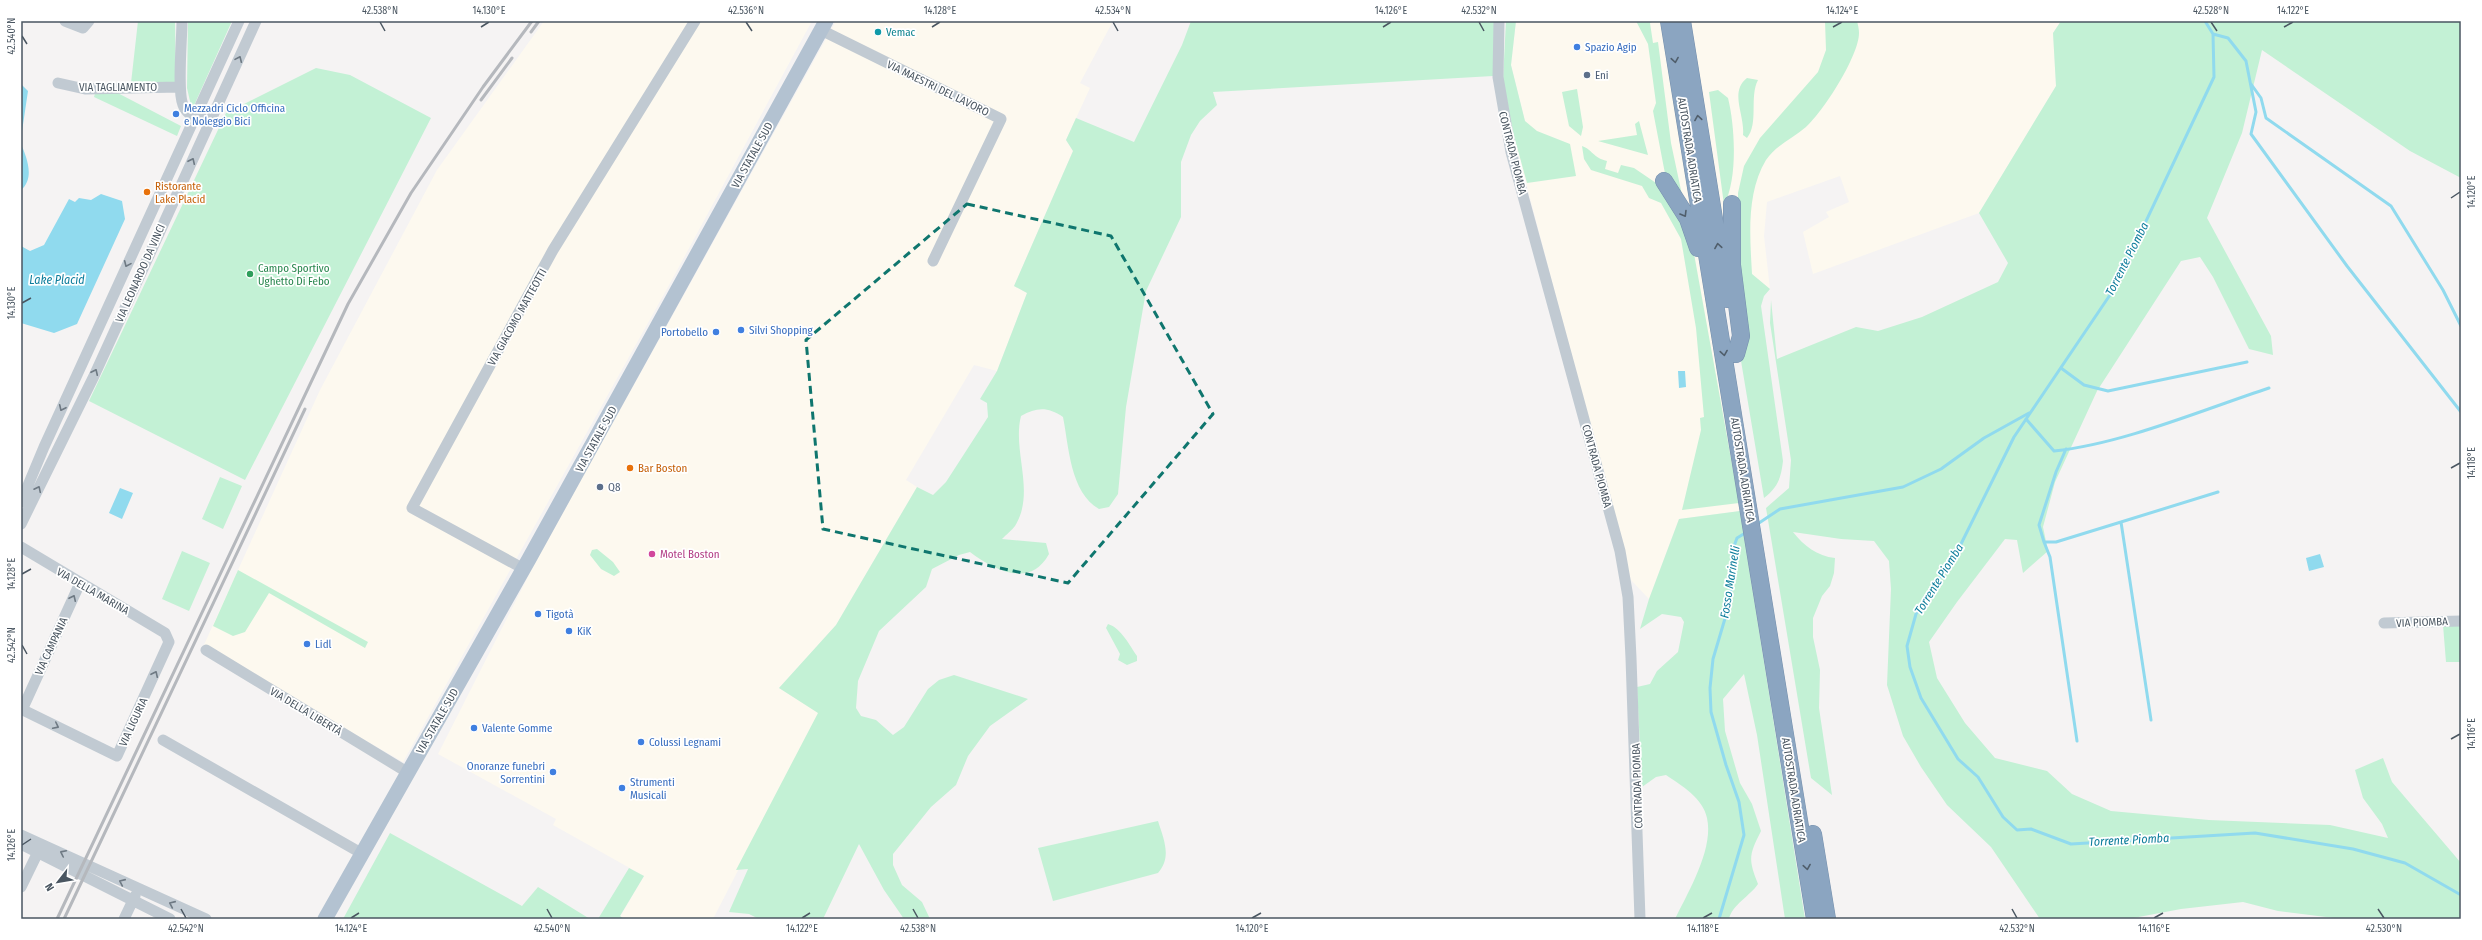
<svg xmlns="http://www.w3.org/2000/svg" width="2482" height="940" viewBox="0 0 2482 940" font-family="'Fira Sans Condensed',sans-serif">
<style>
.commercial{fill:#fdf9ef}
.green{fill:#c3f1d5}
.water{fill:#90daee}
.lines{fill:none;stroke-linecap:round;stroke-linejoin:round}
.stream{stroke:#90daee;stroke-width:3}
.highway-casing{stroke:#7690ad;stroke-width:18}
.minor{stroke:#c1cad2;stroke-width:11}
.major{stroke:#b3c2d1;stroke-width:15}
.highway{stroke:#8ba5c1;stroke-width:17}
.rail{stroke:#b5b8bd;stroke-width:3}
.oneway{stroke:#6e7983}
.oneway2{stroke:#505e6b}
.marked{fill:none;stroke:#0f766e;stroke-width:3;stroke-dasharray:8 5;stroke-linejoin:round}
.ticks{fill:none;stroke:#4a5661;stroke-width:1.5}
.culture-dot{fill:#0f9aa8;stroke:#fff;stroke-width:1.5}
.shop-dot{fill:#3f7fe0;stroke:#fff;stroke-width:1.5}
.service-dot{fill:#5c6f8a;stroke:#fff;stroke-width:1.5}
.food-dot{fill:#e8710a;stroke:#fff;stroke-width:1.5}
.leisure-dot{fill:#2e9e5b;stroke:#fff;stroke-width:1.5}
.hotel-dot{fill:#d1479c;stroke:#fff;stroke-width:1.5}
.labels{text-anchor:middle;stroke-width:3.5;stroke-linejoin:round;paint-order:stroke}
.culture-label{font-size:11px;fill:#0d838f;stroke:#fff;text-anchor:start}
.shop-label{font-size:11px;fill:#366cbe;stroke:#fff;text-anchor:start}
.service-label{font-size:11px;fill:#4e5e75;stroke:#fff;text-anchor:start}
.street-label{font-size:11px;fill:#4a5661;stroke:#fff}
.food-label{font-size:11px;fill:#c56008;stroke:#fff;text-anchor:start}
.leisure-label{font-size:11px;fill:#27864d;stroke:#fff;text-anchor:start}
.hotel-label{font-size:11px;fill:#b23c85;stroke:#fff;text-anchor:start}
.water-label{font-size:12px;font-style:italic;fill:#0c7c9b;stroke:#fff}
.neatline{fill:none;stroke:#4a5661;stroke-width:1.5}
.ticks-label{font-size:10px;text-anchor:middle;fill:#4a5661}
</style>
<rect width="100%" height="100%" fill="#f5f3f3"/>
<path class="commercial" d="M 544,21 L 812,21 L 668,287 L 403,762 L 203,647 L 320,390 L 437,170 Z
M 836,21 L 1113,21 L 1080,83 L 1090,88 L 1066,140 L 1073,151 L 1014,286 L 1027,293 L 997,371 L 974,365 L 906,480 L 917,487 L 836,625 L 779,688 L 819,713 L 713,919 L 624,919 L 620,917 L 644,876 L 553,825 L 556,819 L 438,754 L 534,565 Z
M 1516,21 L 1661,21 L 1697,228 L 1740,511 L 1679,519 L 1649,599 L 1631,580 L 1516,145 L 1525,121 L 1511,65 Z
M 1691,21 L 2061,21 L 2053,33 L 2056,86 L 1979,213 L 1813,274 L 1803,232 L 1829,217 L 1826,212 L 1849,202 L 1840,176 L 1767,202 L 1764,236 L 1770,289 L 1728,254 Z"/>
<path class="green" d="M 138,21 L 175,21 L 176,82 L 131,83 Z
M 188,21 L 232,21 L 192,110 L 187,88 Z
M 1191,21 L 1495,21 L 1493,76 L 1213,92 L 1217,105 L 1200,121 L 1191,135 L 1181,162 L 1181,217 L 1146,291 L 1126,407 L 1118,494 L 1109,507 L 1099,509 C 1070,492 1069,447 1063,417 C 1048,407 1037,407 1021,416 C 1012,451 1036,492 1015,526 C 1012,530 1006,535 1002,539 L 1046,543 L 1049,554 C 1030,589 994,570 970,552 L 959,555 L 932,569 L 926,587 L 879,631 L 858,681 L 856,708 L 861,716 L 876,720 L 893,735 L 904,727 L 928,689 L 939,680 L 954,675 L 1028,699 L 990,726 L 968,756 L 956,785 L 931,807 L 893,854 L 893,865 L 902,885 L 922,902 L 930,919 L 904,919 L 884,890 L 859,844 L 823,919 L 759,919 L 749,914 L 729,912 L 748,869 L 736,870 L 818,713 L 779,688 L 836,625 L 917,487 L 933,495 L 946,482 L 988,417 L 987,403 L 980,399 L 997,371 L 1027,293 L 1014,286 L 1073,151 L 1066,140 L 1076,118 L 1134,142 L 1182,45 Z
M 1506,21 L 1516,21 L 1511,65 L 1525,121 L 1537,131 L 1570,144 L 1576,176 L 1527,183 L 1514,136 L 1503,80 Z
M 1636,21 L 1654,21 L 1650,23 L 1653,43 L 1658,42 L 1671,143 L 1685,209 L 1667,184 L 1653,111 L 1656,103 L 1648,44 Z
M 1825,21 L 1857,21 C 1858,25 1859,29 1859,33 C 1859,56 1823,112 1806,127 C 1792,139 1776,145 1766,160 C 1746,193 1750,237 1752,274 L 1770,289 L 1764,296 L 1761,306 L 1783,461 C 1781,478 1778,487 1764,498 L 1739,349 L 1738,193 L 1744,166 L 1760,138 L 1818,72 L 1826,50 Z
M 2061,21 L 2461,21 L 2461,178 L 2410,151 L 2262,50 L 2242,133 L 2207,218 L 2271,336 L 2273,355 L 2249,349 L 2213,277 L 2200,257 L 2181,261 L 2097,391 L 2055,482 L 2043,527 L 2048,551 L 2023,573 L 2017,540 L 2005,539 L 1957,602 L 1929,642 L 1937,678 L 1965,723 L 1995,758 L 2047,771 L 2072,794 L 2111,811 L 2209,820 L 2330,825 L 2388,838 L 2382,824 L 2363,798 L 2355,770 L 2383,758 L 2392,782 L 2461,863 L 2461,919 L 2342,919 L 2278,911 L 2243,902 L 2181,909 L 2128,919 L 2040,919 L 1991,847 L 1947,805 L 1921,767 L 1903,736 L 1887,685 L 1891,589 L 1889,561 L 1874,541 L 1841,539 L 1793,532 C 1804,546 1817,556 1835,558 L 1834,573 L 1830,586 L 1822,596 L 1813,618 L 1813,637 L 1820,670 L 1819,708 L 1832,795 L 1811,778 L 1766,508 L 1789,488 L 1791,460 L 1770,323 L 1771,300 L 1777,359 L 1856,327 L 1878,331 L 1922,317 L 1998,282 L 2008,263 L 1979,213 L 2056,86 L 2053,33 Z
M 316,68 L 350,75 L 431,118 L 245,480 L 89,401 L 226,113 Z
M 1747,78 L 1758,80 C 1749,97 1759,123 1747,138 L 1743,135 C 1745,115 1729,92 1747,78 Z
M 110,89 L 181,126 L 177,136 L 94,97 L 96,90 Z
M 1577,89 L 1583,127 L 1581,136 L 1569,126 L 1562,92 Z
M 1718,90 L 1728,98 C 1735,126 1738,179 1724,205 L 1709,92 Z
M 1639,121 L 1648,155 L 1598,141 L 1637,135 L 1635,124 Z
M 1582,146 C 1592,149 1593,158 1607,161 L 1605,169 L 1618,173 L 1621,165 L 1634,168 L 1659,185 L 1691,237 L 1739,503 L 1682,510 L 1701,430 L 1700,418 L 1704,417 L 1696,328 L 1681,239 L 1661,203 L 1649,198 L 1642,186 L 1591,170 L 1584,159 Z
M 220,477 L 242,486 L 223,529 L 202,519 Z
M 1740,511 L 1805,919 L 1785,919 L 1757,735 L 1744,674 L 1723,699 L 1725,731 L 1740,783 L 1752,804 L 1761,831 C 1749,855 1748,859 1758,884 C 1750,896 1732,905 1729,919 L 1675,919 C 1688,892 1714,849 1707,818 C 1703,798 1681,785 1666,775 L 1656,777 L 1642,787 L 1637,687 L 1650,684 L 1657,671 L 1678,652 L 1684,622 L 1681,617 L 1662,614 L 1640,629 L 1649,599 L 1679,519 Z
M 597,549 L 613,562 L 620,572 L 614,576 L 601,569 L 590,555 L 592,550 Z
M 182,551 L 210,563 L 189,611 L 162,599 Z
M 238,570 L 368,642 L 365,648 L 269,593 L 245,632 L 233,636 L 213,626 Z
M 1108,624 C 1121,628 1130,646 1137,656 L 1137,661 L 1127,665 L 1118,660 L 1120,654 L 1106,628 Z
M 2443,625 L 2461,625 L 2461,662 L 2446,662 Z
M 1158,821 C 1164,840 1172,857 1158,873 L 1053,901 L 1038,848 Z
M 390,833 L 522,906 L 538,887 L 590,919 L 343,919 Z
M 629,868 L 644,876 L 620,916 L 624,919 L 598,919 Z"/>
<path class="water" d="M 21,84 L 28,91 L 21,138 Z
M 21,144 C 27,158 35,178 21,190 Z
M 101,194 L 122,201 L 125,219 L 77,324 L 54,333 L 21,323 L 21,246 L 30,251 L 44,245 L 69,199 L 75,202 L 79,198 L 91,200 Z
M 1678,371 L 1685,371 L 1686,387 L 1679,388 Z
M 120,488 L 133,493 L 122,519 L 109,513 Z
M 2320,554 L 2324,567 L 2309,571 L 2306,558 Z"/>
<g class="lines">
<path class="stream" d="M 2205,21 L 2213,34 L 2214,77 L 2114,289 L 2014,437 L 1959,548 L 1916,614 L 1907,646 L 1910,667 L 1921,698 L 1958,759 L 1978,777 L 2003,817 L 2017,830 L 2031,829 L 2071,844 L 2255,833 L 2353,849 L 2405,863 L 2461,895
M 2213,34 L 2228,38 L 2246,61 L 2256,112 L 2251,134 L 2347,266 L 2461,412
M 2251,84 L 2261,98 L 2266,118 L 2391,206 L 2443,290 L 2461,326
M 2061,368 L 2084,385 L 2108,391 L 2247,362
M 2026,419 L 2054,451 C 2122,444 2202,410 2269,388
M 2066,449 L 2056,472 L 2039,525 L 2044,542 L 2056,542 L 2121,522 L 2151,720
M 2121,522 L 2218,492
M 1756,525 L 1780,509 L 1903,487 L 1941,469 L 1984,438 L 2029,413
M 2044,542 L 2050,557 L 2077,741
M 1719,919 L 1744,835 L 1739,802 L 1726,765 L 1711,712 L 1710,688 L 1713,659 L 1729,605 L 1733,572 L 1733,549 L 1737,538 L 1747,532"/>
<defs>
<path id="highway" d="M 1669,21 L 1815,919
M 1682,21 L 1727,299
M 1664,181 L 1688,219 L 1698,248
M 1732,204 L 1732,265 L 1741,336 L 1736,354
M 1813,834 L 1827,919"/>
</defs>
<use href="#highway" class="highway-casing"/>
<path class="minor" d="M 65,21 L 83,28 L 89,21
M 182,21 C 182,39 177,91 183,105 C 185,111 190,115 195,118 L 201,116
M 1499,21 L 1498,77 L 1511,152 L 1620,551 L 1628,597 L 1631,658 L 1640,919
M 821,30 L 1001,119 L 933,261
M 58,83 L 85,89 L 179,87
M 21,502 L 44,447 L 239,21
M 21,524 L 94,376 L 256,21
M 21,547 L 165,633 L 169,642 L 117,756 L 21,709
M 524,569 L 412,508 L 553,250 L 695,21
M 2384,623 L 2461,621
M 206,650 L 407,772
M 22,710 L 80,583
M 163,740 L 361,853
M 21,835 L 206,919
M 21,844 L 170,919
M 21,887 L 40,848
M 124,919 L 135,896"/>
<path class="major" d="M 325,919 L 529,559 L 826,21"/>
<use href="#highway" class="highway"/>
<path class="rail" d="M 531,32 L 539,21
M 481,100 L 512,58
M 57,919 L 348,304 L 411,193 L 483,87 L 532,21
M 64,919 L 305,409"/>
</g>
<defs><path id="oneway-chevron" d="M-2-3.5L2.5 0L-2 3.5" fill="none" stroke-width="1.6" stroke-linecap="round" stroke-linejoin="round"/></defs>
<g class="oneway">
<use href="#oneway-chevron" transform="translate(239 59) rotate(-66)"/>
<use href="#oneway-chevron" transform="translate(192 161) rotate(-65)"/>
<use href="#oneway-chevron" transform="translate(127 264) rotate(114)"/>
<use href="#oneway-chevron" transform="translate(95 372) rotate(-65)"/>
<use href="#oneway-chevron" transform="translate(62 408) rotate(115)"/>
<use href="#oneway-chevron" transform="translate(38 489) rotate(-64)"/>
<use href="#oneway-chevron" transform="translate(73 598) rotate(-65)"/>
<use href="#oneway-chevron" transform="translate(155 674) rotate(-65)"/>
<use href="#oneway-chevron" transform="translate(56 726) rotate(26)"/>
<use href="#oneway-chevron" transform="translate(63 853) rotate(-154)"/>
<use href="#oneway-chevron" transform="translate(122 882) rotate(-156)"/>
<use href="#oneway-chevron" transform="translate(172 904) rotate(-156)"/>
</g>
<g class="oneway2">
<use href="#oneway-chevron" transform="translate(1675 60) rotate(81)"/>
<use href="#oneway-chevron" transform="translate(1698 118) rotate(-99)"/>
<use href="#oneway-chevron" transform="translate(1684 214) rotate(59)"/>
<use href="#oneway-chevron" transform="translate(1718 246) rotate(-99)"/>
<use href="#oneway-chevron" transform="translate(1724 353) rotate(81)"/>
<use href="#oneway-chevron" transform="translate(1807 867) rotate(81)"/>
</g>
<path class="marked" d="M 967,204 L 1111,236 L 1213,414 L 1068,583 L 823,529 L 806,340 Z"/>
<path class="ticks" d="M 380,22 L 385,31M 746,22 L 752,31M 1113,22 L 1118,31M 1479,22 L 1484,31M 2211,22 L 2217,31M 481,27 L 489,22M 932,27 L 940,22M 1383,27 L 1391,22M 1833,27 L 1842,22M 2284,27 L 2293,22M 22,36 L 27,44M 2451,198 L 2460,192M 22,303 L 31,298M 2451,468 L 2460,463M 22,574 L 31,569M 22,645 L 27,654M 2451,739 L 2460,734M 22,845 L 31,839M 181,909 L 186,918M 547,909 L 552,918M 913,909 L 918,918M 2012,909 L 2017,918M 2378,909 L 2384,918M 351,918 L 359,913M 802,918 L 810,913M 1252,918 L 1261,913M 1703,918 L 1712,913M 2154,918 L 2163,913"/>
<circle class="culture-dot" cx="878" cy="32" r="4"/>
<g class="shop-dot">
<circle cx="1577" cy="47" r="4"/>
<circle cx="176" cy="114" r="4"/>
<circle cx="741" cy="330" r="4"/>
<circle cx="716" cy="332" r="4"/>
<circle cx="538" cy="614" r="4"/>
<circle cx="569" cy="631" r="4"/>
<circle cx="307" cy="644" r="4"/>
<circle cx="474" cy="728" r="4"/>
<circle cx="641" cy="742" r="4"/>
<circle cx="553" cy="772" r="4"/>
<circle cx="622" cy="788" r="4"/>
</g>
<g class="service-dot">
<circle cx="1587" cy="75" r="4"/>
<circle cx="600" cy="487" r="4"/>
</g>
<g class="food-dot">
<circle cx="147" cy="192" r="4"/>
<circle cx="630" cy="468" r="4"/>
</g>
<circle class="leisure-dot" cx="250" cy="274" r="4"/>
<circle class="hotel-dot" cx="652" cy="554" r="4"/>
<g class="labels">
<g class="culture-label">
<text x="886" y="36">Vemac</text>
</g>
<g class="shop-label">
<text x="1585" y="51">Spazio Agip</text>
<text x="184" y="112">Mezzadri Ciclo Officina<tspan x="184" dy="13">e Noleggio Bici</tspan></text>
<text x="749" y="334">Silvi Shopping</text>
<text x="708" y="336" text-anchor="end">Portobello</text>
<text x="546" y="618">Tigotà</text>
<text x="577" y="635">KiK</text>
<text x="315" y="648">Lidl</text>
<text x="482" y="732">Valente Gomme</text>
<text x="649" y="746">Colussi Legnami</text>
<text x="545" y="770" text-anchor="end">Onoranze funebri<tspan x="545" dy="13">Sorrentini</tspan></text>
<text x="630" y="786">Strumenti<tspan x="630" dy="13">Musicali</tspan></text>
</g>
<g class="service-label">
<text x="1595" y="79">Eni</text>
<text x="608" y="491">Q8</text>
</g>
<g class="street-label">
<text x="118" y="91">VIA TAGLIAMENTO</text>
<text transform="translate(938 88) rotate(26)" y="4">VIA MAESTRI DEL LAVORO</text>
<text transform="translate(1690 150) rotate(81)" y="4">AUTOSTRADA ADRIATICA</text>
<text transform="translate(1513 153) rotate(76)" y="4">CONTRADA PIOMBA</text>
<text transform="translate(752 155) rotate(-61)" y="4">VIA STATALE SUD</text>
<text transform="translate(140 273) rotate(-66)" y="4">VIA LEONARDO DA VINCI</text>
<text transform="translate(517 317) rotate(-61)" y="4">VIA GIACOMO MATTEOTTI</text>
<text transform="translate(596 439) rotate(-61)" y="4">VIA STATALE SUD</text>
<text transform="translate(1597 466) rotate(75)" y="4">CONTRADA PIOMBA</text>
<text transform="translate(1743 470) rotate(81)" y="4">AUTOSTRADA ADRIATICA</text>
<text transform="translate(93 591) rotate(30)" y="4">VIA DELLA MARINA</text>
<text transform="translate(2422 622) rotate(-2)" y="4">VIA PIOMBA</text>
<text transform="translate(51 646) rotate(-65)" y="4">VIA CAMPANIA</text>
<text transform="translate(306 711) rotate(31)" y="4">VIA DELLA LIBERTÀ</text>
<text transform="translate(437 721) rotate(-60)" y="4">VIA STATALE SUD</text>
<text transform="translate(133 722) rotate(-65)" y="4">VIA LIGURIA</text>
<text transform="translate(1637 786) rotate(-92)" y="4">CONTRADA PIOMBA</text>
<text transform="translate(1794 790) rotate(81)" y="4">AUTOSTRADA ADRIATICA</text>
</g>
<g class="food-label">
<text x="155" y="190">Ristorante<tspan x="155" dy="13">Lake Placid</tspan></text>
<text x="638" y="472">Bar Boston</text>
</g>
<g class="leisure-label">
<text x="258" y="272">Campo Sportivo<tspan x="258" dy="13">Ughetto Di Febo</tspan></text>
</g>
<g class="hotel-label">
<text x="660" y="558">Motel Boston</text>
</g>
<g class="water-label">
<text transform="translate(2127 259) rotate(-63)" y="4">Torrente Piomba</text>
<text x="57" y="284">Lake Placid</text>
<text transform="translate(1939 579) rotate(-58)" y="4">Torrente Piomba</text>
<text transform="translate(1730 582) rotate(-81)" y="4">Fosso Marinelli</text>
<text transform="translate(2129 840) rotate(-3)" y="4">Torrente Piomba</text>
</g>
</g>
<rect width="2482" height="940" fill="none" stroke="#ffffff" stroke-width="44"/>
<g transform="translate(58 882) rotate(239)" stroke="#ffffff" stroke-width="3" paint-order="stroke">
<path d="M0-3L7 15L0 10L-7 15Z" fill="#4a5661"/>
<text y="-6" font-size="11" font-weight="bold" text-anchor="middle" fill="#4a5661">N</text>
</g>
<rect x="22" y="22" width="2438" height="896" class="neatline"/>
<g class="ticks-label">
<text x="380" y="14">42.538°N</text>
<text x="489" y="14">14.130°E</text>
<text x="746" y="14">42.536°N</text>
<text x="940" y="14">14.128°E</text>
<text x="1113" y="14">42.534°N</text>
<text x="1391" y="14">14.126°E</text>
<text x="1479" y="14">42.532°N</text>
<text x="1842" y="14">14.124°E</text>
<text x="2211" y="14">42.528°N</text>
<text x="2293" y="14">14.122°E</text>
<text transform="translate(11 36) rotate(-90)" y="4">42.540°N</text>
<text transform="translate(2471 192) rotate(-90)" y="4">14.120°E</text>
<text transform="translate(11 303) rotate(-90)" y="4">14.130°E</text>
<text transform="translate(2471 463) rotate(-90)" y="4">14.118°E</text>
<text transform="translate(11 574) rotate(-90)" y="4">14.128°E</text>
<text transform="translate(11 645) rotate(-90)" y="4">42.542°N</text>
<text transform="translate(2471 734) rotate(-90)" y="4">14.116°E</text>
<text transform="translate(11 845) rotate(-90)" y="4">14.126°E</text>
<text x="186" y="932">42.542°N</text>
<text x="351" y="932">14.124°E</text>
<text x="552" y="932">42.540°N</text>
<text x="802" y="932">14.122°E</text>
<text x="918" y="932">42.538°N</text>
<text x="1252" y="932">14.120°E</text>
<text x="1703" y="932">14.118°E</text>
<text x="2017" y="932">42.532°N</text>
<text x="2154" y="932">14.116°E</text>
<text x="2384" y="932">42.530°N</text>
</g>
</svg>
